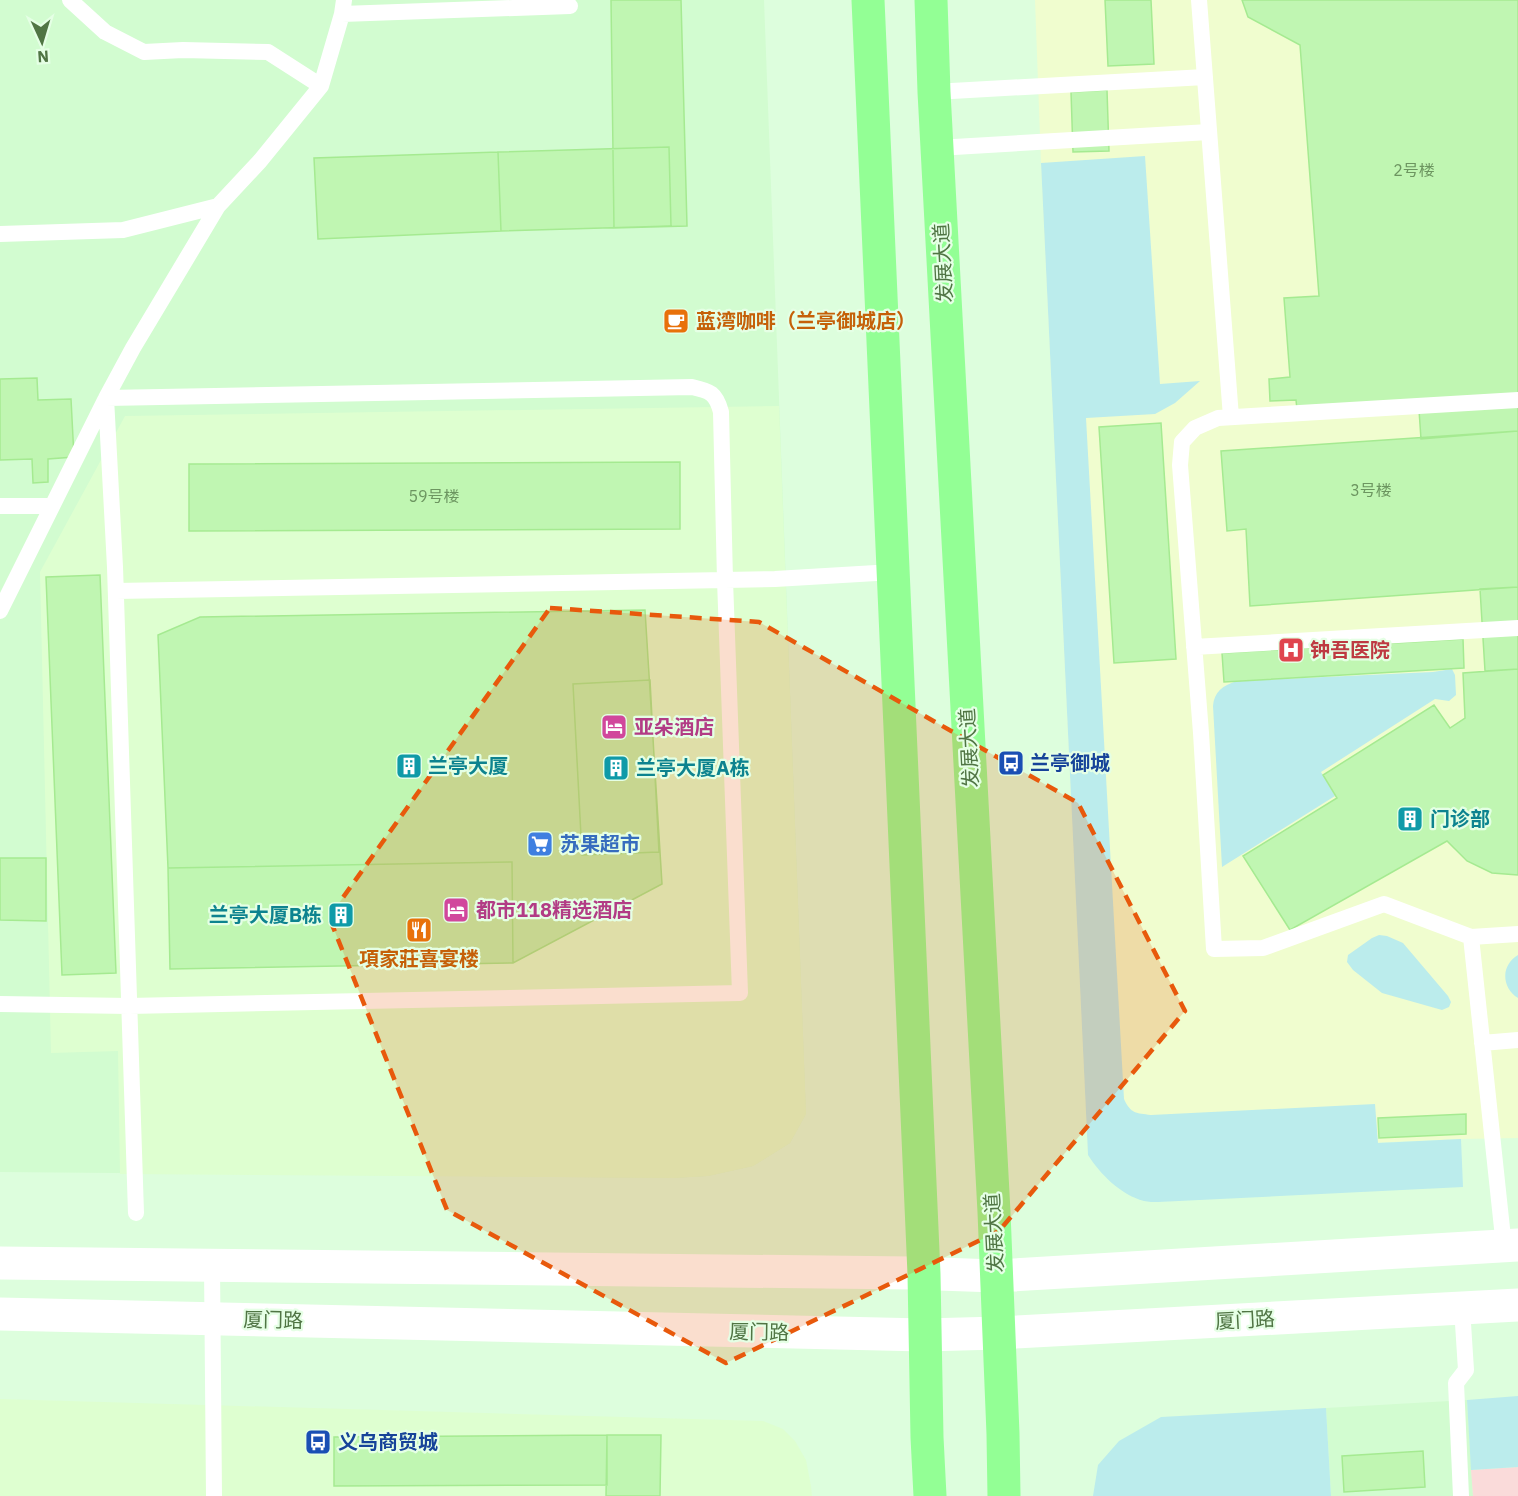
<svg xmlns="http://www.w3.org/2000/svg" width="1518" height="1496" viewBox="0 0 1518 1496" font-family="'IBM Plex Sans','Noto Sans SC',sans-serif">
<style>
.residential{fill:#d2fcd0}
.commercial{fill:#deffd0}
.education{fill:#fadbda}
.medical{fill:#f0fdcf}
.green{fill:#bbecec}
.building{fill:#c0f6b2;stroke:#a5ea91;stroke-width:1.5}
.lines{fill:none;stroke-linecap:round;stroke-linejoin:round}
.service{stroke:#fff;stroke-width:16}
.tertiary{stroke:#fff;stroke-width:33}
.primary{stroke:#93ff95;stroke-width:33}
.marked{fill:#e8590c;fill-opacity:0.2;stroke:#e8590c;stroke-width:4.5;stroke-dasharray:12 8;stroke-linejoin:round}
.labels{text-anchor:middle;stroke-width:4.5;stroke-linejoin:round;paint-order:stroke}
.number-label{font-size:16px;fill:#6c9560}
.street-label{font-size:20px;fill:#507544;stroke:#e5ffe5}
.food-label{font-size:20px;font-weight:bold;fill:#c56008;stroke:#e5ffe5;text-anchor:start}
.health-label{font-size:20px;font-weight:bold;fill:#be3a42;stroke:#e5ffe5;text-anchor:start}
.hotel-label{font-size:20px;font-weight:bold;fill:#b23c85;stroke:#e5ffe5;text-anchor:start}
.transit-label{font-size:20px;font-weight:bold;fill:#164399;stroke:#e5ffe5;text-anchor:start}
.culture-label{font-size:20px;font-weight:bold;fill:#0d838f;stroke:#e5ffe5;text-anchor:start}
.shop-label{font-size:20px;font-weight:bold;fill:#366cbe;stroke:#e5ffe5;text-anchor:start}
</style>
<rect width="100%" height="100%" fill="#ddfedd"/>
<path class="residential" d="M 0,0 L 764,0 L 806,1114 L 790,1143 L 753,1166 L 708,1176 L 674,1178 L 0,1172 Z
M 1467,1400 L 1473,1496 L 1331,1496 L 1326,1408 Z"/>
<path class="commercial" d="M 779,406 L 806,1114 L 790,1143 L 753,1166 L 708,1176 L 674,1178 L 120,1174 L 118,1051 L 51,1053 L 40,572 L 125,416 Z
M 0,1399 L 763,1421 L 783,1429 L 795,1441 L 806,1460 L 811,1486 L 812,1496 L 0,1496 Z"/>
<path class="education" d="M 1518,1467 L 1518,1496 L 1473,1496 L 1471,1470 Z"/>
<path class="medical" d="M 1035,0 L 1518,0 L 1518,1138 L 1461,1139 L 1088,1155 L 1041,163 Z"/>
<path class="green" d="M 1145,156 L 1160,384 L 1200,381 L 1175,403 L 1155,414 L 1086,418 L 1124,1099 C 1131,1114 1136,1113 1151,1115 L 1375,1104 L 1378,1143 L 1461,1139 L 1463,1187 L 1158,1202 C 1154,1202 1148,1202 1144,1201 C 1121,1195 1100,1174 1088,1155 L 1041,163 Z
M 1452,669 L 1455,675 L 1456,695 L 1449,701 L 1435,699 L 1321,772 L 1335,796 L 1222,867 L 1213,706 C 1214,692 1223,685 1237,681 L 1433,672 Z
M 1379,935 L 1387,936 L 1403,943 L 1448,996 L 1451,1002 L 1449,1007 L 1442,1010 L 1382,993 L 1353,970 L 1347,962 L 1348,955 L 1372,938 Z
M 1518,955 L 1518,998 C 1501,987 1501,965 1518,955 Z
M 1518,1396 L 1518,1467 L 1471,1470 L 1467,1400 Z
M 1326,1408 L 1331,1496 L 1093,1496 L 1098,1465 L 1119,1441 L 1161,1417 Z"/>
<path class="building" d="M 611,0 L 681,0 L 687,226 L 614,228 Z
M 1105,0 L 1151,0 L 1154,64 L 1108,66 Z
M 1242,0 L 1518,0 L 1518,431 L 1421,439 L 1419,410 L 1298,419 L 1296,400 L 1270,401 L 1269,379 L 1290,377 L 1284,298 L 1319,296 L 1300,45 L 1248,17 Z
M 1107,90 L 1109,151 L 1073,152 L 1071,92 Z
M 669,147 L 671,226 L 501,231 L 498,152 Z
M 498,152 L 501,231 L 318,239 L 314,158 Z
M 37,378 L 38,400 L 71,399 L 74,457 L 48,459 L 48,482 L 33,483 L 32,459 L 0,460 L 0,379 Z
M 1161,423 L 1176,659 L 1114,663 L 1099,427 Z
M 1518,431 L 1518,587 L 1250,606 L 1246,529 L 1227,531 L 1221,451 Z
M 680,462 L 680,529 L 189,531 L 189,464 Z
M 100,575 L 116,973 L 62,975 L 46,577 Z
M 1518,587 L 1518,669 L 1485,671 L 1480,589 Z
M 645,610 L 662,884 L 513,963 L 170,969 L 168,868 L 158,635 L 200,617 Z
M 1463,639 L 1464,668 L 1224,682 L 1222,653 Z
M 1518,669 L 1518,875 L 1492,873 L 1467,861 L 1447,841 L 1290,930 L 1243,856 L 1337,798 L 1323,775 L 1434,705 L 1450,728 L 1465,718 L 1463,673 Z
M 650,680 L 659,852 L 582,855 L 573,684 Z
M 0,858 L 46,858 L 46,921 L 0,920 Z
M 512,862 L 513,963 L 170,969 L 168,868 Z
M 1466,1114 L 1466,1134 L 1379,1138 L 1378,1118 Z
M 607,1435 L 661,1435 L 660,1496 L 606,1496 Z
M 607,1435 L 607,1485 L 334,1486 L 334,1437 Z
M 1423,1451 L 1425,1487 L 1344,1492 L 1342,1456 Z"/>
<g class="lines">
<path class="service" d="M 70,0 L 105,32 L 144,52 L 183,50 L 268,52 L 321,86
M 1199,0 L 1231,417
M 342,14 L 570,6
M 934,92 L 1205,77
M 937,148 L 1209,132
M 0,234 L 123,230 L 218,206 L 260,161 L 321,86 L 342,14 L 344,0
M 106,398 L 692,387 C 710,391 716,393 721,412 L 725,580 L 775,579 L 893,572
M 106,398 L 115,567 L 136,1213
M 1518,400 L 1218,418 L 1195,428 L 1182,442 L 1180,465 L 1201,733 L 1214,949 L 1263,948 L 1384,904 L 1471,937 L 1518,934
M 0,506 L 52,506
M 0,611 L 106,398 L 133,348 L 218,206
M 1194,647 L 1518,628
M 1471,937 L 1504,1247
M 0,1004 L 129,1006 L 740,993 L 725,580 L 116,591
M 1482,1043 L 1518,1040
M 212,1265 L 214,1496
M 1461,1496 L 1456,1383 L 1466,1370 L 1462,1308"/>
<path class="tertiary" d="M 0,1263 L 910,1273 L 996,1276 L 1518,1245
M 0,1314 L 924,1335 L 999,1333 L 1518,1305"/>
<path class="primary" d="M 868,0 L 924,1274 L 927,1437 L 930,1496
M 931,0 L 934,92 L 994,1212 L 1003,1434 L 1004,1496"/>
</g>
<path class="marked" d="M 550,608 L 759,622 L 1078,803 L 1185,1011 L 999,1231 L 726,1363 L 447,1210 L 329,917 Z"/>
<defs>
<symbol id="cafe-square" viewBox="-11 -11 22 22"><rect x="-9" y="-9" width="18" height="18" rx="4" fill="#e8710a" stroke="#e5ffe5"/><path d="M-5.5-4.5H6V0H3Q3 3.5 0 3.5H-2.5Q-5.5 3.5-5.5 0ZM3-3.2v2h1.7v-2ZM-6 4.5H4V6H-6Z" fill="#fff"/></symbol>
<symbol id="hospital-square" viewBox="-11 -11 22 22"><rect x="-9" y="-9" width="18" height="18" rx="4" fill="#e0444e" stroke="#e5ffe5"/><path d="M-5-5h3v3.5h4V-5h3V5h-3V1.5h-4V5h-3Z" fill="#fff"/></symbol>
<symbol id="hotel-square" viewBox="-11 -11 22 22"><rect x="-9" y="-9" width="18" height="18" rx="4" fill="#d1479c" stroke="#e5ffe5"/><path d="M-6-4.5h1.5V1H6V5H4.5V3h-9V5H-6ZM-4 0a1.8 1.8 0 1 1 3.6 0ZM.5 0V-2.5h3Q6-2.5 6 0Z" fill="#fff"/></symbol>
<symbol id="bus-square" viewBox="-11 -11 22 22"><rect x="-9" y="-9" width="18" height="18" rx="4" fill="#1a4fb4" stroke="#e5ffe5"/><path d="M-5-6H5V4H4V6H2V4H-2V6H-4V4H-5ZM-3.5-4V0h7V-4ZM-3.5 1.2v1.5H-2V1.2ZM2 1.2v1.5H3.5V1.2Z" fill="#fff"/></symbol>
<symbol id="building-square" viewBox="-11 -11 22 22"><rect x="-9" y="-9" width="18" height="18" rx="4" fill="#0f9aa8" stroke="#e5ffe5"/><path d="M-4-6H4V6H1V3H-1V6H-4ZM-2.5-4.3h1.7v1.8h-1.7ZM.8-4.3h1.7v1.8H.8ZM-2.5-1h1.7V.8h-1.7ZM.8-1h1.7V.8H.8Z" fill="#fff"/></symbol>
<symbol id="supermarket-square" viewBox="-11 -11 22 22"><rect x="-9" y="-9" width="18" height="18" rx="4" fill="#3f7fe0" stroke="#e5ffe5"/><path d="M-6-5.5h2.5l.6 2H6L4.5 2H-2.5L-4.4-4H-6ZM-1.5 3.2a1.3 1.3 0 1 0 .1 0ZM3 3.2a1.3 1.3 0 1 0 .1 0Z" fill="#fff"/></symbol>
<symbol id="restaurant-square" viewBox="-11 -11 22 22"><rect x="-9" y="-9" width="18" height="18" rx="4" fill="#e8710a" stroke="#e5ffe5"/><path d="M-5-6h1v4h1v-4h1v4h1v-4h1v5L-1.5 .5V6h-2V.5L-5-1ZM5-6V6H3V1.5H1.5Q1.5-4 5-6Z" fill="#fff"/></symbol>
</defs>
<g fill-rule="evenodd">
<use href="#cafe-square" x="661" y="306" width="30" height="30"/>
<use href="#hospital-square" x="1276" y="635" width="30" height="30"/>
<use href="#hotel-square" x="599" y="712" width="30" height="30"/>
<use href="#bus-square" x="996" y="748" width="30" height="30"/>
<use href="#building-square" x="394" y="751" width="30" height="30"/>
<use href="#building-square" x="601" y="753" width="30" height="30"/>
<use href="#building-square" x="1395" y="804" width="30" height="30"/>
<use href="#supermarket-square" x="525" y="829" width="30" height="30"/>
<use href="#hotel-square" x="441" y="895" width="30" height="30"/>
<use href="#building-square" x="326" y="900" width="30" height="30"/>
<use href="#restaurant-square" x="404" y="915" width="30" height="30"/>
<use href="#bus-square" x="303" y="1427" width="30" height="30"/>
</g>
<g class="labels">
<g class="number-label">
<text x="1414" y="176">2号楼</text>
<text x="1371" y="496">3号楼</text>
<text x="434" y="502">59号楼</text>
</g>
<g class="street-label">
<text transform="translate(943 263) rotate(-93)" y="7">发展大道</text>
<text transform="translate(969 748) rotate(-93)" y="7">发展大道</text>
<text transform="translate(994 1233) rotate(-93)" y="7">发展大道</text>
<text transform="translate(273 1320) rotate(1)" y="7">厦门路</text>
<text transform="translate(1245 1320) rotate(-3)" y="7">厦门路</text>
<text transform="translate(759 1332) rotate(1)" y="7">厦门路</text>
</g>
<g class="food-label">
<text x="696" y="328">蓝湾咖啡（兰亭御城店）</text>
<text x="419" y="966" text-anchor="middle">項家莊喜宴楼</text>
</g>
<g class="health-label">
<text x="1310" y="657">钟吾医院</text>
</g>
<g class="hotel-label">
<text x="634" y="734">亚朵酒店</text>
<text x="476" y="917">都市118精选酒店</text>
</g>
<g class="transit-label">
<text x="1030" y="770">兰亭御城</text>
<text x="338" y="1449">义乌商贸城</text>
</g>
<g class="culture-label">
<text x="428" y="773">兰亭大厦</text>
<text x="636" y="775">兰亭大厦A栋</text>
<text x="1430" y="826">门诊部</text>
<text x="322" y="922" text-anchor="end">兰亭大厦B栋</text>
</g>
<g class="shop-label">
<text x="560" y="851">苏果超市</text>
</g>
</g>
<g transform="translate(42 42) rotate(176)" stroke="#e5ffe5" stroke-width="4.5" paint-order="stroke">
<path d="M0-4.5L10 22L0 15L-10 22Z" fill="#507544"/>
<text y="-9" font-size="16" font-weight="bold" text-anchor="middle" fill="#507544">N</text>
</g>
</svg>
